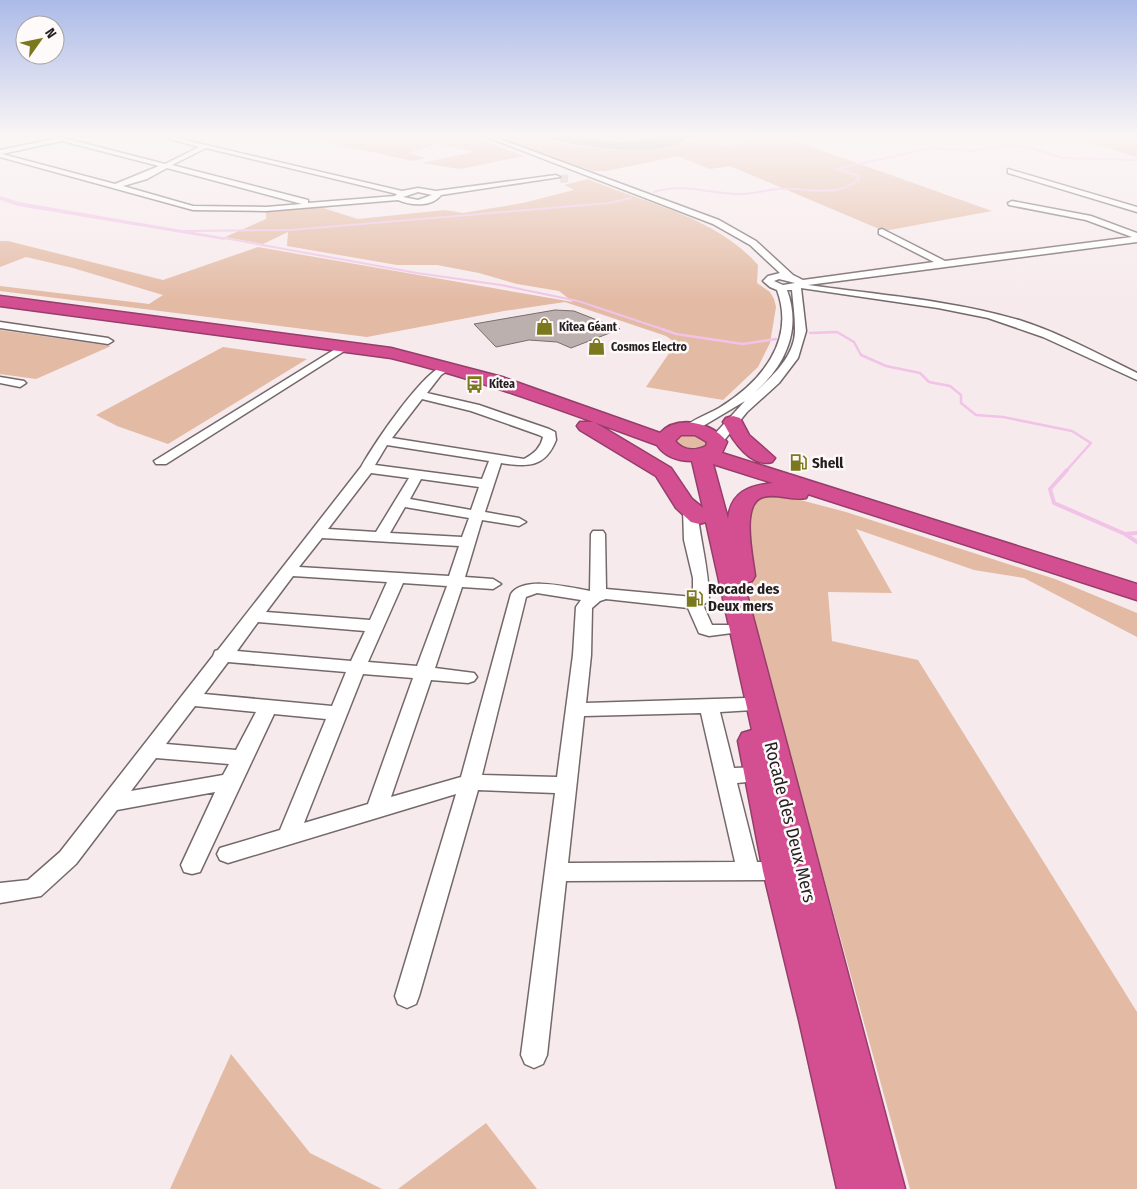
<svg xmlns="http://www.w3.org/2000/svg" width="1137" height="1189" viewBox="0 0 1137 1189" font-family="'Fira Sans Condensed',sans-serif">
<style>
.green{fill:#e3baa4}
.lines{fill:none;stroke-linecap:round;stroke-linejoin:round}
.stream-far2{stroke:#f0c3e7;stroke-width:2}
.stream-far1{stroke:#f0c3e7;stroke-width:2.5}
.stream{stroke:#f0c3e7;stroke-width:4}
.canal{fill:#f0c3e7;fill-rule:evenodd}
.taxiway{fill:#a09798;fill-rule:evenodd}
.building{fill:#bcb0ae;stroke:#796e6c}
.minor-tunnel{stroke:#cdc1c3;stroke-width:8;stroke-dasharray:8 4;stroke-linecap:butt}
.minor-casing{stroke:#74696a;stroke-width:3}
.highway-casing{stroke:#963e6a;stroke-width:3}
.minor{fill:#fff;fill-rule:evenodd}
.highway{fill:#d44f92;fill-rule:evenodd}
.labels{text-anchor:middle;stroke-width:5;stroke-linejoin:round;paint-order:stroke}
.far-poi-label{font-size:12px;font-weight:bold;fill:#231e1f;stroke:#fffafa;text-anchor:start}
.poi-label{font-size:15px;font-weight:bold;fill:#231e1f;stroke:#fffafa;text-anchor:start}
.near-street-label{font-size:18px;fill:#231e1f;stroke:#fffafa}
</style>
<rect width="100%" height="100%" fill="#f7eaec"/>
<path class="green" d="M 298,136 L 469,136 L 524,156 L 460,169 L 421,163 L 475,152 L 440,144 L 428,146 L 433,149 L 424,148 L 408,153 L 426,158 L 413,161 Z
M 492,136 L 535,136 L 565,145 L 614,150 L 674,145 L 703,138 L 723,146 L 757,142 L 741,136 L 781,136 L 992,211 L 884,231 L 730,166 L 710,169 L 678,156 L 606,171 L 593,171 Z
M 572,136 L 662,136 C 635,145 600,143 572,136 Z
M 1067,136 L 1137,136 L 1137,157 Z
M 588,179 C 646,204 715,216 758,265 L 757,283 L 770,292 L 774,299 L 776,307 L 770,343 L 758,367 L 723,400 L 646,387 L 676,343 L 666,336 L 565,302 L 504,311 L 367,337 L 0,291 L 0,286 L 149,304 L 163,295 L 73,268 L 26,257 L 0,267 L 0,241 L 8,241 L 163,280 L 258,247 L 573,302 L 559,291 L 517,284 L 479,273 L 437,265 L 397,265 L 287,246 L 288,232 L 263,244 L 225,237 L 266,219 L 266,211 L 320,207 L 358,219 L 445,210 L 463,213 L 523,203 L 574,190 L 564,185 Z
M 0,330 L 111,346 L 36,379 L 0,374 Z
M 223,347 L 307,359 L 168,444 L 117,426 L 96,415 Z
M 683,435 L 697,436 L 707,441 L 708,445 L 706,448 L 687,452 L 673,440 Z
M 766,491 L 846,512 L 1055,579 L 1137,613 L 1137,637 L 1024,578 L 974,570 L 856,529 L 892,593 L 828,592 L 832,641 L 918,660 L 1137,1012 L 1137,1189 L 910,1189 L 748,604 L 753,576 L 746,519 L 755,502 Z
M 231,1054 L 310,1153 L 382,1189 L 170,1189 Z
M 486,1123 L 537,1189 L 398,1189 Z"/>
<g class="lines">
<path class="stream-far2" d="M 654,192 C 681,183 709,193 737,194 C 752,195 764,190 779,189 C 806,187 837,199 859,179 L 857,175 L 836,169 L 932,148 L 972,151 L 1003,146 L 1029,147 L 1062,158 L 1137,160
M 184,231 L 290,230 L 609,203 L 631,198
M 224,238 L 417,273 L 501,285 L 578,301 L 665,330"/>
<path class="stream-far1" d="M 662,329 L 676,334 L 743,344 L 776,339
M 810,333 L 837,332 L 854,342 L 861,355 L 886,366 L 920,373 L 929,382 L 950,386 L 961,395 L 961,403 L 976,415 L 1003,417 L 1072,431 L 1091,443 L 1066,471"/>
<path class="stream" d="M 1067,470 L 1050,489 L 1054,503 L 1125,534 L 1137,533
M 1125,534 L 1137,542"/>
<path class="canal" d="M 0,196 L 19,202 L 228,238 L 224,240 L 18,206 L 0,200 Z"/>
<path class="taxiway" d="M 549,136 C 572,133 596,142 620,142 C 643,142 669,133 690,136 C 670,160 578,147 551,139 Z"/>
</g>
<path class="building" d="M 555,310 L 574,311 L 620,329 L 571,348 L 557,342 L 529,340 L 496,347 L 474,324 Z"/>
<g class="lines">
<path class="minor-tunnel" d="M 560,179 L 572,178"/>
<defs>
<path id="minor" d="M 47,136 L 56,136 L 165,164 L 199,147 L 159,136 L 168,136 L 402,191 L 418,188 L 436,191 L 556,175 L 560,177 L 441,195 C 432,207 411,206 398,200 L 266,211 L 193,210 L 0,157 L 0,150 L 54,139 ZM 62,141 L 159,166 L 115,184 L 2,154 ZM 206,148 L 397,194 L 395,196 L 308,203 L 308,200 L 172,165 ZM 167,168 L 302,204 L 266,207 L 193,206 L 123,186 L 147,179 ZM 418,192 L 432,195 L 418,200 L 403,197 Z
M 484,136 L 492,136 L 719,220 L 756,241 L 793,275 L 803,280 L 934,262 L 879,234 L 879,230 L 882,229 L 945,261 L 1132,237 L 1086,220 L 1009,205 L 1008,203 L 1012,201 L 1091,216 L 1137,233 L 1137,242 L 808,285 C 879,295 950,300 1019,320 C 1060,333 1098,354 1137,373 L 1137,380 L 1043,337 L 988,318 L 938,308 L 801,288 L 806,331 L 798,358 L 779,383 L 747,412 L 722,443 L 712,443 L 711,440 L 712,437 L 745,401 L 693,432 L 685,432 L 683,429 C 690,420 709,414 719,408 C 761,382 796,341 777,290 L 770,287 L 763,281 L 768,276 L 780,273 L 750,245 L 713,224 ZM 779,279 L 795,283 L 783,285 L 774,281 ZM 787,290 L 792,290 C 793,302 795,316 795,329 C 796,355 772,377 754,393 C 785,366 802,330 787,290 Z
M 1008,169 L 1137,207 L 1137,212 L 1008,173 Z
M 0,322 L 108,338 L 113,341 L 108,344 L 0,328 Z
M 345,343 L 349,344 L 349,348 L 166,464 L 156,464 L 154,461 Z
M 447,364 L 453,367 L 441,375 L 427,393 L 479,405 L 549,429 L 555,432 L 556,440 C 545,468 527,467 501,463 L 485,512 L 519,518 L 526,522 L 519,526 L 482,520 L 465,577 L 493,579 L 501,584 L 493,589 L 462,587 L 435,668 L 474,673 L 477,677 L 474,681 L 468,683 L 431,680 L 391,797 L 461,777 L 511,594 C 524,575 571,588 590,591 L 591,534 L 593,531 L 603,531 L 605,534 L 606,589 L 693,597 L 693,578 L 684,540 L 683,509 L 690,505 L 697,509 C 700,540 709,569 709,600 L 703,605 L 712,625 L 732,625 L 734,629 L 732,633 L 709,636 L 699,633 L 688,608 L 606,599 L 600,601 L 592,608 L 591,655 L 586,703 L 746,698 L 753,700 L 755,705 L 753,710 L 720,712 L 734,768 L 760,767 L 767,770 L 770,775 L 767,780 L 737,783 L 757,862 L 780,862 L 788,864 L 791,871 L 788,878 L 780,880 L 566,881 L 547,1055 L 543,1064 L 534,1068 L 525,1064 L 521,1055 L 555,793 L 478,790 L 419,996 L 416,1004 L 407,1008 L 398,1004 L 395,996 L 456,794 L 228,863 L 220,860 L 217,854 L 220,848 L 280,830 L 326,719 L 274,714 L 200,872 L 192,874 L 184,872 L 181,865 L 215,792 L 117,810 L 76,864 L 41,896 L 0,903 L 0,883 L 28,880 L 60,852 L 213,656 L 215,651 L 218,650 L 361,467 C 374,444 424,369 447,364 ZM 422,399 L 471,411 L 539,435 L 543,437 C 541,447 534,454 524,459 L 392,438 ZM 387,445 L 489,461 L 482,479 L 375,465 ZM 371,473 L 409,478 L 376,532 L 328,529 ZM 421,479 L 479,487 L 471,510 L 410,499 ZM 405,507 L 469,518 L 462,537 L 390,533 ZM 322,538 L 459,546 L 449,576 L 299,567 ZM 293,576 L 387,582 L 370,620 L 266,612 ZM 403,583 L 447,586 L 417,666 L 368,662 ZM 537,593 L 581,600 L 576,607 L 573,655 L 557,777 L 482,775 L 526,597 ZM 258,622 L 365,631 L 351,661 L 237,651 ZM 228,662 L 346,672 L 332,706 L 204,694 ZM 363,674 L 413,678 L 368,804 L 304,823 ZM 195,706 L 256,712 L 236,750 L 166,744 ZM 701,713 L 735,862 L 568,863 L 584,716 ZM 156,758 L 229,764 L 223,775 L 131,791 Z
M 0,377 L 24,381 L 26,383 L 20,387 L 0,383 Z"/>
<path id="highway" d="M 0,296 L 391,348 L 502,377 L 660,433 C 678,414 714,423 727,442 L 722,453 L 1137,584 L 1137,600 L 808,494 L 806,498 C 791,501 778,493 763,497 C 740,503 753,558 755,576 L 752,581 L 744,583 L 905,1189 L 837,1189 L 799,1020 L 763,871 L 738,741 L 742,733 L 752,730 L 706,522 L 699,524 L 691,522 L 676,508 L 656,476 L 580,430 L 577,426 L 580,422 L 594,422 L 671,468 L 692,499 L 703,508 L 692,461 C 678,461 665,457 657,445 C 569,413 482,380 391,358 L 0,306 ZM 681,435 L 695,435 L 707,442 L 706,446 C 695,451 683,451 675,441 ZM 713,464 L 773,483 C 748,486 731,492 728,519 Z
M 733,416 L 740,418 L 749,435 L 775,458 L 772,462 C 750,468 732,439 723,422 L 726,418 Z"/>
</defs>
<use href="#minor" class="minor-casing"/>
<use href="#highway" class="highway-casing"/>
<use href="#minor" class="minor"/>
<use href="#highway" class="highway"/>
</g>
<linearGradient id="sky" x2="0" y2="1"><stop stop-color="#abbae8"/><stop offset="0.45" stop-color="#fbf6f6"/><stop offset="1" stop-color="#fbf6f6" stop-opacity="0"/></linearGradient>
<rect width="1137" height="302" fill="url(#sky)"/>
<defs>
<symbol id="shop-bare" viewBox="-9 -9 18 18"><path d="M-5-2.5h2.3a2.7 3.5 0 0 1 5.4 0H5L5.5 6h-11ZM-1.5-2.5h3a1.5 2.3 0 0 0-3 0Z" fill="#7b781e" stroke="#fffafa" stroke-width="2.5" paint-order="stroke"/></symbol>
<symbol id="bus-bare" viewBox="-9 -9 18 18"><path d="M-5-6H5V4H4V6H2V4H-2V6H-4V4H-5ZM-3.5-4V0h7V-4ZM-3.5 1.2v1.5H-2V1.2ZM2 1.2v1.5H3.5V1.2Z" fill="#7b781e" stroke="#fffafa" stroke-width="2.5" paint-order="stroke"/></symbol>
<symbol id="fuel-bare" viewBox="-9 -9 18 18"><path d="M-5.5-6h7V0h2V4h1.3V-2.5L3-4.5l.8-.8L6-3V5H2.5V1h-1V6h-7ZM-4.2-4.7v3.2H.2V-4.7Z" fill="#7b781e" stroke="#fffafa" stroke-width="2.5" paint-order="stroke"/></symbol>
</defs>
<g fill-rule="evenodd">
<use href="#shop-bare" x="532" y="314" width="25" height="25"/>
<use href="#shop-bare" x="584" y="334" width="25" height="25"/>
<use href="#bus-bare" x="462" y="372" width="25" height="25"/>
<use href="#fuel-bare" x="786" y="450" width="25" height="25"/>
<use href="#fuel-bare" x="682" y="586" width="25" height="25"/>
</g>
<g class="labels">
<g class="far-poi-label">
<text x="559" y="331">Kitea Géant</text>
<text x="611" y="351">Cosmos Electro</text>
<text x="489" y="388">Kitea</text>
</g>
<g class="poi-label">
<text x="812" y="468">Shell</text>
<text x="708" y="594">Rocade des<tspan x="708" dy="17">Deux mers</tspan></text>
</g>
<g class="near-street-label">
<text transform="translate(790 822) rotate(76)" y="6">Rocade des Deux Mers</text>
</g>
</g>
<g transform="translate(40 40) rotate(57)"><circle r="24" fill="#fffafa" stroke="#a7a2a2"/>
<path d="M0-4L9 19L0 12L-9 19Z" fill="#7b781e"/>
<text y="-8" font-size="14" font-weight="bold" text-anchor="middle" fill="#231e1f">N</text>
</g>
</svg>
